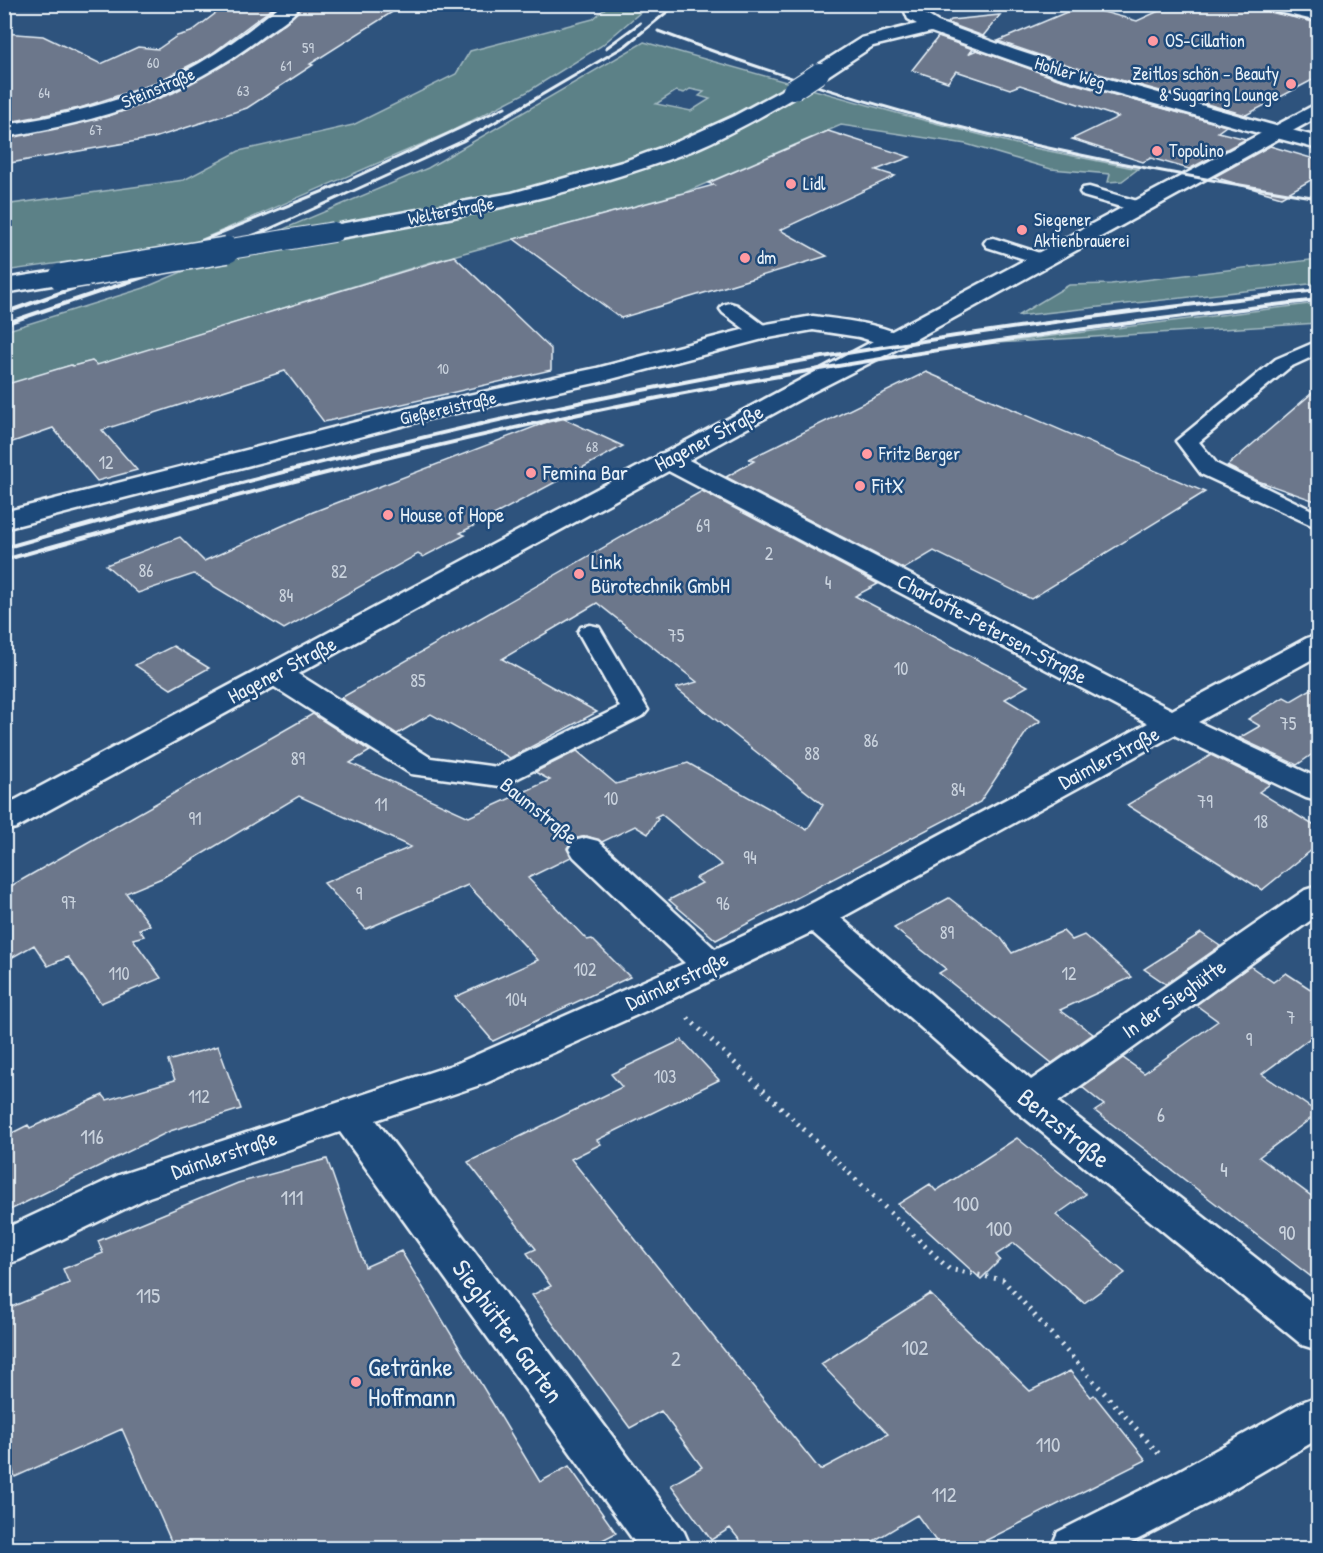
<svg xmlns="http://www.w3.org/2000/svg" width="1323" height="1553" viewBox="0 0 1323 1553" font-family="'Patrick Hand',sans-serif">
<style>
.green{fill:#5b8187;stroke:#a2b9c0;stroke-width:1.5;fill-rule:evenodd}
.building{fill:#6c778b;stroke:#e8f1f8;stroke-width:1.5}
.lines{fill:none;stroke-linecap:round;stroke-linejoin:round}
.service-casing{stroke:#e8f1f8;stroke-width:5}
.minor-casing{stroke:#e8f1f8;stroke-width:5}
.tertiary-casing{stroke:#e8f1f8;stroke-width:5}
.secondary-casing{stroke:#e8f1f8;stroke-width:5}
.path-far1{stroke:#e8f1f8;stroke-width:4;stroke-dasharray:1.5 4.5;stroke-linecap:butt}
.path{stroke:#e8f1f8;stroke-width:5;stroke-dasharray:2 6;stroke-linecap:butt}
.service{fill:#1f4a7a;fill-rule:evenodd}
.minor{fill:#1f4a7a;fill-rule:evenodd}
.tertiary{fill:#1f4a7a;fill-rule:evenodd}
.secondary{fill:#1f4a7a;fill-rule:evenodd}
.rail-far1{stroke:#e8f1f8;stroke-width:3}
.rail{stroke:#e8f1f8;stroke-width:4}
.tertiary-bridge-far1-casing{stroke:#e8f1f8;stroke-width:22;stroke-linecap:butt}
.tertiary-bridge-casing{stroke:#e8f1f8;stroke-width:29;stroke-linecap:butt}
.tertiary-bridge-far1{stroke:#1f4a7a;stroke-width:20}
.tertiary-bridge{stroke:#1f4a7a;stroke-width:26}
.poi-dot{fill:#ff9aa2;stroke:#1f4a7a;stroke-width:2}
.labels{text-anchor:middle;stroke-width:5;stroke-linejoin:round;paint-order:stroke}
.far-number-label{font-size:15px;fill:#c9d2dd}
.far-poi-label{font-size:18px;fill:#e8f1f8;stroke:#1f4a7a;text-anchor:start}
.far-street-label{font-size:18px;fill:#e8f1f8;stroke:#1f4a7a}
.number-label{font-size:18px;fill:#c9d2dd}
.street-label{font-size:21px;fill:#e8f1f8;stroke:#1f4a7a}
.poi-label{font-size:21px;fill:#e8f1f8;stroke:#1f4a7a;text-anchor:start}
.near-number-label{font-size:21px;fill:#c9d2dd}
.near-street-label{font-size:26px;fill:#e8f1f8;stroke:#1f4a7a}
.near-poi-label{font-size:26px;fill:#e8f1f8;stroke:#1f4a7a;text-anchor:start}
</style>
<rect width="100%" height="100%" fill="#2e537d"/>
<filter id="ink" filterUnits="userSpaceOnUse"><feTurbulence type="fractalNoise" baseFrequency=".0167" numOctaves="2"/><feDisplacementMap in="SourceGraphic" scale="12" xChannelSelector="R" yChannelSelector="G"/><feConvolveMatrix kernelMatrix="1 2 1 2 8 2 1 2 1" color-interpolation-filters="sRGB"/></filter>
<g filter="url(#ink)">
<path class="green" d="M 609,5 L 649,5 L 601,46 L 527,92 L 452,131 L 191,244 L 5,271 L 4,205 L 184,180 L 239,151 L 353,125 L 456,74 L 470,51 L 593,19 Z
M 644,42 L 900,114 L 1024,146 L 1138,169 L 1122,181 L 1108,182 L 1110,174 L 1051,169 L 966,144 L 841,125 L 686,192 L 431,262 L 97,366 L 92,361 L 73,366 L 71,365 L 5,386 L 5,331 L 144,288 L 428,168 ZM 690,89 L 704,92 L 699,96 L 710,99 L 691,111 L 656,104 L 676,91 L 684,93 Z
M 1318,259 L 1318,283 L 1017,316 L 1069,285 L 1111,284 Z
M 1318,303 L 1318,323 L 996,343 Z"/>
<path class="building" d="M 228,4 L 278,4 L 210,55 L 153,84 L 80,108 L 4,123 L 4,33 L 43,36 L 101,64 L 138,47 L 158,49 L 177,36 L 191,32 Z
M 304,4 L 405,4 L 310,64 L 313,65 L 247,108 L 154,138 L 4,164 L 4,139 L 109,116 L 173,93 L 234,59 L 285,23 Z
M 1174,4 L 1258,4 L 1261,10 L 1318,23 L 1318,77 L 1246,115 L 1074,67 L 998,41 L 1081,6 L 1137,21 Z
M 1000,15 L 983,36 L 948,23 L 951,20 Z
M 938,37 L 973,49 L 970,53 L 977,50 L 1058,79 L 1226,126 L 1218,132 L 1246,139 L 1189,169 L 1151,158 L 1143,162 L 1072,139 L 1118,117 L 1020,85 L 1010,89 L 956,71 L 948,82 L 912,70 Z
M 828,131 L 910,157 L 876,170 L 895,176 L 780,230 L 827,256 L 621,318 L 514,239 L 714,185 L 708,183 Z
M 1270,146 L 1318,160 L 1318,176 L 1281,197 L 1214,177 Z
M 454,256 L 551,349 L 551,370 L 324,422 L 285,371 L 102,430 L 137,470 L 97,481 L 53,428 L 4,445 L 4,385 L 71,365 L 73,366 L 92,361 L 97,365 Z
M 926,372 L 1205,492 L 1031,599 L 934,551 L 904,569 L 726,477 L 754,461 L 749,459 Z
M 1318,388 L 1318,502 L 1258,481 L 1227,466 Z
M 560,417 L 623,446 L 460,533 L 465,535 L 423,557 L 418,554 L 284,629 L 194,574 L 138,593 L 106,565 L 180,537 L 204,561 L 313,512 Z
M 702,491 L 878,584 L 855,596 L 1028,686 L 1005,699 L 1041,721 L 1029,728 L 980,802 L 716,940 L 669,900 L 702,883 L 696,878 L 722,865 L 661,814 L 655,817 L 658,819 L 648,834 L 635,826 L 602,842 L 587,836 L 573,839 L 567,848 L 571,857 L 528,878 L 587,940 L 592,939 L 630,977 L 493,1041 L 455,997 L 538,960 L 468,885 L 366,929 L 324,883 L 411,847 L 299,796 L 162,878 L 126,893 L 150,925 L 139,929 L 144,936 L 133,939 L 161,978 L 101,1003 L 68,957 L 48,966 L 34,945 L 4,962 L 4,890 L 313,714 L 370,751 L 350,763 L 469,817 L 550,780 L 535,772 L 577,751 L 616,784 L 688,763 L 807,830 L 823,805 L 676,688 L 697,682 L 597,603 L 502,659 L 597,712 L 510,758 L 431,714 L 397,734 L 341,698 Z
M 173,646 L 209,668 L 171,689 L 135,665 Z
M 1318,685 L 1318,750 L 1297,765 L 1239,738 L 1260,726 L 1248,719 L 1284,697 L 1291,701 Z
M 1211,755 L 1270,784 L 1259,792 L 1318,828 L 1318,845 L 1262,890 L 1127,805 Z
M 949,898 L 1001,938 L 1012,953 L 1063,931 L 1072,940 L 1084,935 L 1132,977 L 1060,1010 L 1093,1034 L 1052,1063 L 939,973 L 946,969 L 894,928 Z
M 1201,933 L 1220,946 L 1166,984 L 1144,969 Z
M 1250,966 L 1273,982 L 1286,973 L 1318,994 L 1318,1032 L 1262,1074 L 1318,1113 L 1259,1157 L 1318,1201 L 1318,1282 L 1095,1111 L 1104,1105 L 1082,1087 L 1123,1058 L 1144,1073 L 1218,1021 L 1196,1005 Z
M 682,1040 L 719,1080 L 597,1140 L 601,1144 L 571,1159 L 820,1470 L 888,1434 L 821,1364 L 930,1294 L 1030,1391 L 1070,1371 L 1091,1397 L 1094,1395 L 1146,1460 L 971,1548 L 941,1548 L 917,1515 L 862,1548 L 746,1548 L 730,1528 L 711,1540 L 671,1485 L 702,1467 L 661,1411 L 630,1428 L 532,1295 L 551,1286 L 527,1253 L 536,1249 L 468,1162 L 622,1087 L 611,1074 Z
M 218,1046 L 241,1109 L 170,1131 L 4,1213 L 4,1137 L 28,1125 L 30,1128 L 103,1095 L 107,1100 L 175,1080 L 168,1061 Z
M 1017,1138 L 1086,1194 L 1056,1215 L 1125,1273 L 1084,1303 L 1014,1243 L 996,1255 L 1000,1260 L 981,1279 L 898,1204 L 930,1184 L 936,1191 Z
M 327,1159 L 365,1267 L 401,1251 L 540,1482 L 569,1466 L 616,1533 L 587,1548 L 174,1548 L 122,1429 L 15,1477 L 4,1444 L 4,1310 L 69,1283 L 63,1269 L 103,1253 L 98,1241 L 238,1183 Z"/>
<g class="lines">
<defs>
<path id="service" d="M 1089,187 L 1144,203 L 1147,207 L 1144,211 L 1138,212 L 1083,196 L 1080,192 L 1083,188 Z
M 993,238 L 1049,256 L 1052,260 L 1049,264 L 1043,265 L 987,247 L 984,243 L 987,239 Z
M 730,303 L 737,305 L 768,328 L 771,332 L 768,336 L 754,336 L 723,313 L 720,309 L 723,305 Z
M 1318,341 L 1318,354 L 1290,367 L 1199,442 L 1217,464 L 1318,513 L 1318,528 L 1201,474 L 1176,441 L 1276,359 Z
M 590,625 L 599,627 L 602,632 L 648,710 L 644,715 L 510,782 L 500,784 L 490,782 L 487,776 L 490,770 L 620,707 L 578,632 L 581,627 Z"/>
<path id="minor" d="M 282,4 L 302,4 C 293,17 276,27 263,36 C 183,97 102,121 4,137 L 4,125 C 73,114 140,98 200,63 C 229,46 256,25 282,4 Z
M 1260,4 L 1292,4 L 1318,11 L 1318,21 L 1262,8 Z
M 1276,126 L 1318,137 L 1318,149 L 1269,136 L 1266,132 L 1269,128 Z
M 813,316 C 834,319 894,324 906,341 L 903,346 L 894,348 L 859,337 L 813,330 L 763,339 L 600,382 L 428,419 L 4,529 L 4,512 L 426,404 L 597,368 L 761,325 Z
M 668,452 L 677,454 L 1172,710 L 1307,638 L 1318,635 L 1318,656 L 1198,722 L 1318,778 L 1318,801 L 1306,798 L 1174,735 L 841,918 L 1031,1080 L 1305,890 L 1318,886 L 1318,915 L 1058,1102 L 1318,1307 L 1318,1350 L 1302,1345 L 1016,1111 L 812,932 L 672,999 L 486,1083 L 376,1120 L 684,1532 L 691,1548 L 639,1548 L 340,1132 L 149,1197 L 19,1260 L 4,1265 L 4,1229 L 119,1175 L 458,1063 L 685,963 L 574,857 L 569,849 L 574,841 L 586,838 L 598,841 L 715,949 L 803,908 L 1148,723 L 659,466 L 655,460 L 659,454 Z
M 276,665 L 287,667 L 431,758 L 512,769 L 516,776 L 512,783 L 500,786 L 411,774 L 265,681 L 261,674 L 265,667 Z
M 1318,1396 L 1318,1439 L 1207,1504 L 1121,1548 L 1051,1548 L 1058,1532 L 1173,1474 L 1302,1402 Z"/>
<path id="tertiary" d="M 902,4 L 919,4 L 922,12 L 938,22 L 1015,50 L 1073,69 L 1283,128 L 1286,132 L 1283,136 L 1276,138 L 1059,77 L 931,32 L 873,46 L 826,77 L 812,77 L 810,73 L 812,69 L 861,38 L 917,24 L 908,19 Z
M 793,84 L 800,86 L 802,90 L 800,94 C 764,115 729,135 691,151 C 576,196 455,218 334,239 L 326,237 L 323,232 L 326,227 L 334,225 L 512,193 L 622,162 L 679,141 L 734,116 Z
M 62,270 L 70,272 L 73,277 L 70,282 L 4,293 L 4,279 Z"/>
<path id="secondary" d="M 1318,103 L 1318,117 L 903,346 L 811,393 L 16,828 L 4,831 L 4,806 Z"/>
</defs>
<use href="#service" class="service-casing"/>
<use href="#minor" class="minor-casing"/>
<use href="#tertiary" class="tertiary-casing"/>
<use href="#secondary" class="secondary-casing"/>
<path class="path-far1" d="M 527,799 L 558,825"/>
<path class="path" d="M 688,1018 L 949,1269 L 1003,1280 L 1160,1455"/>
<use href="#service" class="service"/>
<use href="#minor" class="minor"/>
<use href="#tertiary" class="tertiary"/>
<use href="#secondary" class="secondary"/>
<path class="rail-far1" d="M 658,31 C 738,61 818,88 900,111 C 1037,150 1177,175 1318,198
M 606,48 L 640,23
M 176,251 L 336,186 L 505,107
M 211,251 L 267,230 L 463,141 L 625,46 L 677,4"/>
<path class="rail" d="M 4,313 L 180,250
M 4,324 L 146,276 L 215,250
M 4,548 C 220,487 437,429 658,387 C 877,344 1096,314 1318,290
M 4,560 C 220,499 437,441 658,398 C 877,356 1097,325 1318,300"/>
<defs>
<path id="tertiary-bridge-far1" d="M 793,90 L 819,73
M 218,251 L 334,232"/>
<path id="tertiary-bridge" d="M 62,277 L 227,250"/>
</defs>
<use href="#tertiary-bridge-far1" class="tertiary-bridge-far1-casing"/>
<use href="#tertiary-bridge" class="tertiary-bridge-casing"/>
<use href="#tertiary-bridge-far1" class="tertiary-bridge-far1"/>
<use href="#tertiary-bridge" class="tertiary-bridge"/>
</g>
</g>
<g class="poi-dot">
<circle cx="1153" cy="41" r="6"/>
<circle cx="1291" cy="84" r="6"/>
<circle cx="1157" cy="151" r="6"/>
<circle cx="791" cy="184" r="6"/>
<circle cx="1022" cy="230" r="6"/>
<circle cx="745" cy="258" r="6"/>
<circle cx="867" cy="454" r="6"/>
<circle cx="531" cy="473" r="6"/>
<circle cx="860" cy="486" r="6"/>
<circle cx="388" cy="515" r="6"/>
<circle cx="579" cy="574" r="6"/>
<circle cx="356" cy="1382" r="6"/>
</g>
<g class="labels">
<g class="far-number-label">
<text x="308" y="53">59</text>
<text x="153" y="68">60</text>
<text x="286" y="71">61</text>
<text x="243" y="96">63</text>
<text x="44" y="98">64</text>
<text x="96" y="135">67</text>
<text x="443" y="374">10</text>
<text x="592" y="452">68</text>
</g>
<g class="far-poi-label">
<text x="1165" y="47">OS-Cillation</text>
<text x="1279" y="80" text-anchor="end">Zeitlos schön – Beauty<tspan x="1279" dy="21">&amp; Sugaring Lounge</tspan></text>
<text x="1169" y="157">Topolino</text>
<text x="803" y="190">Lidl</text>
<text x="1034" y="226">Siegener<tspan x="1034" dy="21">Aktienbrauerei</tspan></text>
<text x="757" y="264">dm</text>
<text x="879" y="460">Fritz Berger</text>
</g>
<g class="far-street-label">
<text transform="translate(1070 73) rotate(17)" y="6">Hohler Weg</text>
<text transform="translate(158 88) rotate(-23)" y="6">Steinstraße</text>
<text transform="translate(451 211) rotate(-11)" y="6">Welterstraße</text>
<text transform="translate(448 408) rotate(-13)" y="6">Gießereistraße</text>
</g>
<g class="number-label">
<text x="106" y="469">12</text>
<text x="703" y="532">69</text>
<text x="769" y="560">2</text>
<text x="146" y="577">86</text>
<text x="339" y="578">82</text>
<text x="828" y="589">4</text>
<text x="286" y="602">84</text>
<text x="676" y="642">75</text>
<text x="901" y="675">10</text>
<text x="418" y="687">85</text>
<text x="1288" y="730">75</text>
<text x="871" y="747">86</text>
<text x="812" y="760">88</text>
<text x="298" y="765">89</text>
<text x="958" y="796">84</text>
<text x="611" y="805">10</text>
<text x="1205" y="808">79</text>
<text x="381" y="811">11</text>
<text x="195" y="825">91</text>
<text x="1261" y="828">18</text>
<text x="750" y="864">94</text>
<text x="359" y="900">9</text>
<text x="69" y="909">97</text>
<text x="723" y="910">96</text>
<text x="947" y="939">89</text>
<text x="585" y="976">102</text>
<text x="119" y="980">110</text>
<text x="1069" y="980">12</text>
<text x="516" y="1006">104</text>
<text x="1291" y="1024">7</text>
<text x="1249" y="1046">9</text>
<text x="665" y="1083">103</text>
<text x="199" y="1103">112</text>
</g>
<g class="street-label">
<text transform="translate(709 438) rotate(-28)" y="7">Hagener Straße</text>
<text transform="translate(992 629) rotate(28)" y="7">Charlotte-Petersen-Straße</text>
<text transform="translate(282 670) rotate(-28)" y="7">Hagener Straße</text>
<text transform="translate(1109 758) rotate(-28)" y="7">Daimlerstraße</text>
<text transform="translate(539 811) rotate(39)" y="7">Baumstraße</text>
<text transform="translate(677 981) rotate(-25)" y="7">Daimlerstraße</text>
<text transform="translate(1174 999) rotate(-35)" y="7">In der Sieghütte</text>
<text transform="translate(224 1155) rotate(-19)" y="7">Daimlerstraße</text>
</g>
<g class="poi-label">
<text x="543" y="480">Femina Bar</text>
<text x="872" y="493">FitX</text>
<text x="400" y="522">House of Hope</text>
<text x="591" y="569">Link<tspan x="591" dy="24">Bürotechnik GmbH</tspan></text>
</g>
<g class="near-number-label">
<text x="1161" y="1122">6</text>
<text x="92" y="1144">116</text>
<text x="1224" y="1177">4</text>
<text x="292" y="1205">111</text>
<text x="966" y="1211">100</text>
<text x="999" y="1236">100</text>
<text x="1287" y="1240">90</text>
<text x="148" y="1303">115</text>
<text x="915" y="1355">102</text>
<text x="676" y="1366">2</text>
<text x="1048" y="1452">110</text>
<text x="944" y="1502">112</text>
</g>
<g class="near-street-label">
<text transform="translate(1064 1128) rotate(39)" y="9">Benzstraße</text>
<text transform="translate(508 1331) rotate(54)" y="9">Sieghütter Garten</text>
</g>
<g class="near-poi-label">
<text x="368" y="1376">Getränke<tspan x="368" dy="30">Hoffmann</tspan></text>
</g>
</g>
<rect width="1323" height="1553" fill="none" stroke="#1f4a7a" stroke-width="24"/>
<rect x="12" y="12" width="1299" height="1529" fill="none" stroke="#e8f1f8" stroke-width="2" filter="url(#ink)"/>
</svg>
